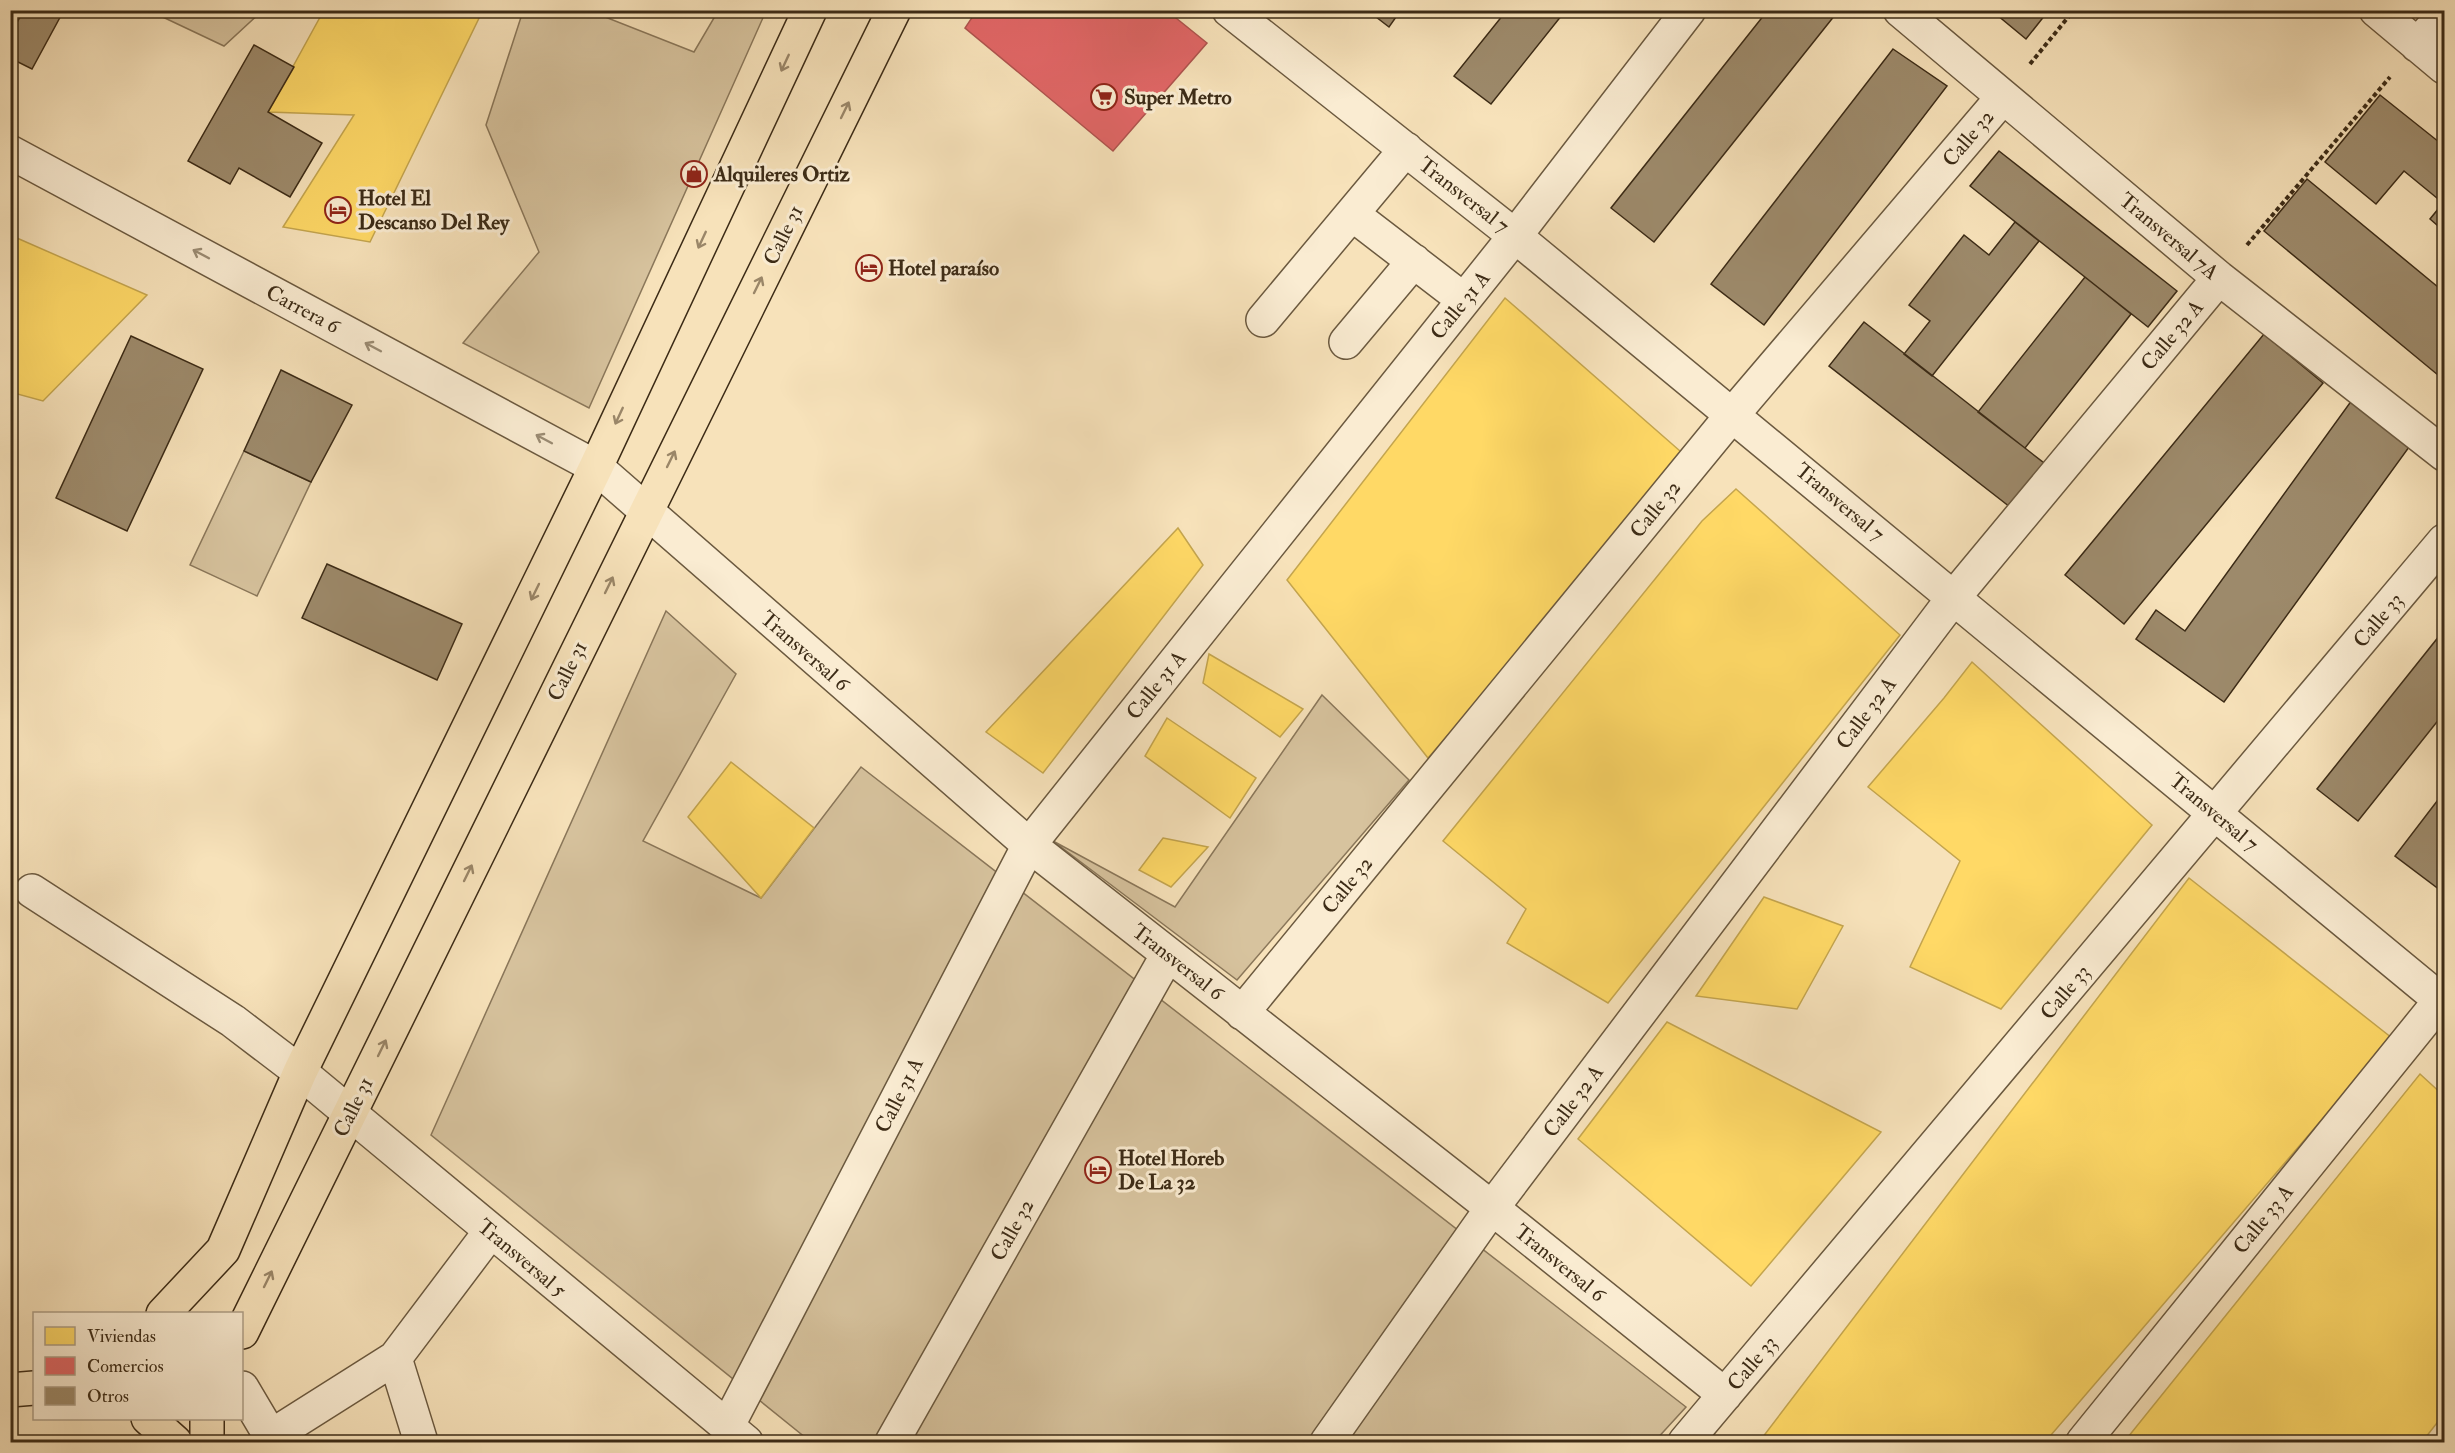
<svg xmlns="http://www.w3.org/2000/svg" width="2455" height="1453" viewBox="0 0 2455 1453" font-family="'IM FELL Double Pica',serif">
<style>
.green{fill:#d7c39e;stroke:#8a775a;stroke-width:1.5}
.homes{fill:#ffd966;stroke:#c4a54e;stroke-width:1.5}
.shops{fill:#e06666;stroke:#af544e;stroke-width:1.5}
.building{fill:#9d8a6b;stroke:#3c2b16;stroke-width:1.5}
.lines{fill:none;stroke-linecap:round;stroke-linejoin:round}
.minor-casing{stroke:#6b593f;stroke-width:36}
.major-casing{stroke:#3c2b16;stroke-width:36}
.path{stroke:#3c2b16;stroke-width:4;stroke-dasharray:4.5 3;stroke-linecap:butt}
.minor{stroke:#faecd2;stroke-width:33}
.major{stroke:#f7e2ba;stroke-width:33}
.oneway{stroke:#9a8668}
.oneway2{stroke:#9b8c74}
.labels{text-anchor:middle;stroke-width:6;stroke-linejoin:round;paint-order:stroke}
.poi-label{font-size:21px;font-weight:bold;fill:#3c2b16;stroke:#faecd2;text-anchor:start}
.street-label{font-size:21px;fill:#3c2b16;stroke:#faecd2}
</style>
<rect width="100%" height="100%" fill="#f7e2ba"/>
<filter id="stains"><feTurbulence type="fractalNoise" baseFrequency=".00333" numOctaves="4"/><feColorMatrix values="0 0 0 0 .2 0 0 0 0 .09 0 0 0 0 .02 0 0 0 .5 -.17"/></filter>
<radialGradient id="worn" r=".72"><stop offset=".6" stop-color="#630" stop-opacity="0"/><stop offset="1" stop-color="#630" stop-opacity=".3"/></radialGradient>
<path class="green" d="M 150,11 L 262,11 L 224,46 Z
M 523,11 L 590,11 L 694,52 L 718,11 L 766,11 L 589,408 L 463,343 L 539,252 L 486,125 Z
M 244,451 L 311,482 L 257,596 L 190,565 Z
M 666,611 L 736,674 L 643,841 L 761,898 L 861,767 L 1686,1407 L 1654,1442 L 811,1442 L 431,1135 Z
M 1322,695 L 1409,780 L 1237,980 L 1053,841 L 1175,907 Z"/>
<path class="homes" d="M 324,10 L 483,10 L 370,242 L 283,227 L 354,115 L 268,112 Z
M 10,235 L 147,295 L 43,401 L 10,392 Z
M 1505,298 L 1688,458 L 1428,758 L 1287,580 Z
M 1736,489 L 1900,635 L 1608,1003 L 1507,943 L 1526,909 L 1443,841 L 1702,521 Z
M 1178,528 L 1203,565 L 1043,773 L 986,732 Z
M 1209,654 L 1303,709 L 1280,737 L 1203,683 Z
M 1972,662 L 2152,825 L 2001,1009 L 1910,967 L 1960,861 L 1868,787 L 1944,698 Z
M 1167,718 L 1256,778 L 1230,818 L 1145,756 Z
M 731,762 L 814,828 L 761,898 L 688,817 Z
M 1163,838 L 1208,847 L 1171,887 L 1139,870 Z
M 2189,878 L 2392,1038 L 2045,1442 L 1759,1442 Z
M 1764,897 L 1843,926 L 1797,1009 L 1696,996 Z
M 1667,1022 L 1881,1132 L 1751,1286 L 1578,1139 Z
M 2420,1074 L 2444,1096 L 2444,1414 L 2422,1442 L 2124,1442 Z"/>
<path class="shops" d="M 977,10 L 1166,10 L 1207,43 L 1113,151 L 965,28 Z"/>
<path class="building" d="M 10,10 L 24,10 L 10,35 Z
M 24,10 L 64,10 L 32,69 L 10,58 L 10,35 Z
M 1367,10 L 1401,10 L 1389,27 Z
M 1507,10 L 1566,10 L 1491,104 L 1454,76 Z
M 1768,10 L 1839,10 L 1654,242 L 1611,208 Z
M 1991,10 L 2049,10 L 2026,39 Z
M 254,45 L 294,67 L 268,112 L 322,143 L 290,197 L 239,168 L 230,184 L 188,161 Z
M 1893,49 L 1947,86 L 1764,325 L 1711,284 Z
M 2380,95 L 2444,146 L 2444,231 L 2430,219 L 2443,203 L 2404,171 L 2376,204 L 2325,162 Z
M 1999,151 L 2177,291 L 2148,327 L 1970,186 Z
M 2307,179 L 2444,292 L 2444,380 L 2264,231 Z
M 2015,222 L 2039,241 L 1932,376 L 1904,354 L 1930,321 L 1909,305 L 1964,235 L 1989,255 Z
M 2085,277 L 2131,314 L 2025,448 L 1978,412 Z
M 1864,322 L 2044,463 L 2010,507 L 1829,366 Z
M 2264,334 L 2323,383 L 2124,624 L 2065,575 Z
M 131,336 L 203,369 L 127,531 L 56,498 Z
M 281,370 L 352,405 L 311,482 L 244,451 Z
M 2352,400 L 2412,443 L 2224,702 L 2136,639 L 2156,610 L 2185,631 Z
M 327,564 L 462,624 L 437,680 L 302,618 Z
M 2444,630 L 2444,713 L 2358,821 L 2317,789 Z
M 2444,792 L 2444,893 L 2395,856 Z"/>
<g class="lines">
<defs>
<path id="minor" d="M 1229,10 L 1515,236 L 2444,1003
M 1900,10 L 2219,278 L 2444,454
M 2376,10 L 2444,67
M 2417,45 L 2444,15
M 10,152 L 596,467 L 1029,845 L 1492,1208 L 1725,1395
M 1352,214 L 1464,300
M 1263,320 L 1406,149
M 1346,342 L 1414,261
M 32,891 L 233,1021 L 300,1072 L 746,1442
M 1242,1013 L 1733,414 L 2003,97
M 395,1358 L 421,1442
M 242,1388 L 274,1442
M 727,1427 L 1029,845 L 1515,236 L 1689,10
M 270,1437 L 395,1358 L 490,1232
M 892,1442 L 1168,954
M 1327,1442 L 1492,1208 L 1954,597 L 2219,278
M 1685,1442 L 2444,541
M 2083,1442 L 2444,996"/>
<path id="major" d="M 163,1314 L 223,1250 L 300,1072 L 596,467 L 810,10
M 242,1332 L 894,10
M 10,1390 L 34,1388
M 148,1418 L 175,1442
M 207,1418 L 207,1442"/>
</defs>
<use href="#minor" class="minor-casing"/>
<use href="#major" class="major-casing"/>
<path class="path" d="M 2030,64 L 2074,10
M 2247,245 L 2390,77"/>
<use href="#minor" class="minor"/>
<use href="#major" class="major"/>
</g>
<defs><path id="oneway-shaft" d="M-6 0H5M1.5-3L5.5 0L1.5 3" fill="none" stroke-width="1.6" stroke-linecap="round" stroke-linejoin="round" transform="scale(1.5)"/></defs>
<g class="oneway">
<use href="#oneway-shaft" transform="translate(785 63) rotate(115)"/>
<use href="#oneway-shaft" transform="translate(845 110) rotate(-64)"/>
<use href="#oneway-shaft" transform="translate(702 240) rotate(115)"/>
<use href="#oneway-shaft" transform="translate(758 285) rotate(-64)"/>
<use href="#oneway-shaft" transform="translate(619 416) rotate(115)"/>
<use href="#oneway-shaft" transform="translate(671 459) rotate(-64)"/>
<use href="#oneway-shaft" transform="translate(609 585) rotate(-64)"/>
<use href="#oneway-shaft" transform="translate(535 592) rotate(116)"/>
<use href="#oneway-shaft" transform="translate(468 873) rotate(-64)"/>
<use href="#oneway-shaft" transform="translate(382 1048) rotate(-64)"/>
<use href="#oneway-shaft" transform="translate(268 1279) rotate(-64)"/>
</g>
<g class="oneway2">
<use href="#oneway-shaft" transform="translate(201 254) rotate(-152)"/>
<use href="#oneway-shaft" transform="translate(373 347) rotate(-152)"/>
<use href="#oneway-shaft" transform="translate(544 439) rotate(-152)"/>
</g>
<defs>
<symbol id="supermarket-ring" viewBox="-11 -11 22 22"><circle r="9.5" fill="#faecd2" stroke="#8f2418" stroke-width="1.5"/><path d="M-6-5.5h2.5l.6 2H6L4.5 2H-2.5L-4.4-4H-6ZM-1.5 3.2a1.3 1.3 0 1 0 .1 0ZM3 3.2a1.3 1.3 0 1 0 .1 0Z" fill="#8f2418"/></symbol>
<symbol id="shop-ring" viewBox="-11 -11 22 22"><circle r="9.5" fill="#faecd2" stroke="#8f2418" stroke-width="1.5"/><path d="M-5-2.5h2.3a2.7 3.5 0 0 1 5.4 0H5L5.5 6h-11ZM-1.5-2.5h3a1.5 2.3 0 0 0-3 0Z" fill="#8f2418"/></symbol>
<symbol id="hotel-ring" viewBox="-11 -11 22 22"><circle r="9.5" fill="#faecd2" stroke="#8f2418" stroke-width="1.5"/><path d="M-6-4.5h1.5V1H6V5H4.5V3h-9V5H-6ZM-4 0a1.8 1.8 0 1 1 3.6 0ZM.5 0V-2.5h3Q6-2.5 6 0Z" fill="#8f2418"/></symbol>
</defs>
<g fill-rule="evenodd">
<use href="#supermarket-ring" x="1089" y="82" width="30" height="30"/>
<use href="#shop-ring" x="679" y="159" width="30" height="30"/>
<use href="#hotel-ring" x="323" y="195" width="30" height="30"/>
<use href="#hotel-ring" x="854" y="253" width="30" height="30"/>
<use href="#hotel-ring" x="1083" y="1155" width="30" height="30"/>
</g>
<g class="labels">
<g class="poi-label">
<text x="1124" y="104">Super Metro</text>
<text x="714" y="181">Alquileres Ortiz</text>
<text x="358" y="205">Hotel El<tspan x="358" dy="24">Descanso Del Rey</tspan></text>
<text x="888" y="275">Hotel paraíso</text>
<text x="1118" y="1165">Hotel Horeb<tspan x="1118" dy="24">De La 32</tspan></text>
</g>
<g class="street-label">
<text transform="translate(1968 138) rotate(-50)" y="7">Calle 32</text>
<text transform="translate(1464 195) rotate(38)" y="7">Transversal 7</text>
<text transform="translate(783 235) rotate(-64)" y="7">Calle 31</text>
<text transform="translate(2169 236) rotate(40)" y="7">Transversal 7A</text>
<text transform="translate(1460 305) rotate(-51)" y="7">Calle 31 A</text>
<text transform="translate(303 309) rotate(28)" y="7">Carrera 6</text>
<text transform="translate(2172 335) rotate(-50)" y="7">Calle 32 A</text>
<text transform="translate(1840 502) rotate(40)" y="7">Transversal 7</text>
<text transform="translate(1655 509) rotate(-51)" y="7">Calle 32</text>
<text transform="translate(2378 620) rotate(-50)" y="7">Calle 33</text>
<text transform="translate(805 651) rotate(41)" y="7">Transversal 6</text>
<text transform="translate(567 671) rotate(-64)" y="7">Calle 31</text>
<text transform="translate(1156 685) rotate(-51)" y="7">Calle 31 A</text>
<text transform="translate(1866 713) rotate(-53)" y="7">Calle 32 A</text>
<text transform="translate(2214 812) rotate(40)" y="7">Transversal 7</text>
<text transform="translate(1347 885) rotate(-51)" y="7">Calle 32</text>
<text transform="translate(1178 962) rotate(38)" y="7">Transversal 6</text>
<text transform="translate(2065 992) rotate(-50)" y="7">Calle 33</text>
<text transform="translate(899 1095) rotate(-63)" y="7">Calle 31 A</text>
<text transform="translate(1573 1101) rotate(-53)" y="7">Calle 32 A</text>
<text transform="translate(353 1107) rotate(-64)" y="7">Calle 31</text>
<text transform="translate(2263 1219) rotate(-51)" y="7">Calle 33 A</text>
<text transform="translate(1012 1230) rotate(-61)" y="7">Calle 32</text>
<text transform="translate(522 1258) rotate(40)" y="7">Transversal 5</text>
<text transform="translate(1560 1263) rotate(39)" y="7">Transversal 6</text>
<text transform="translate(1752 1363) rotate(-50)" y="7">Calle 33</text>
</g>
</g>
<rect width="2455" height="1453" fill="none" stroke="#f7e2ba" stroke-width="36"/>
<rect x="12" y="12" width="2431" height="1429" fill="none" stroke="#3c2b16" stroke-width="3"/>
<rect x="18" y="18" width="2419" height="1417" fill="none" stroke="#3c2b16" stroke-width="1.5"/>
<rect x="33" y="1312" width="210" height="108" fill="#faecd2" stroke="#ae9f87" stroke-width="1.5"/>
<rect x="45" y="1327" width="30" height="18" fill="#ffd966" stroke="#ae9f87" stroke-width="1.5"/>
<text x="87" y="1342" font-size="18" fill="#3c2b16">Viviendas</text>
<rect x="45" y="1357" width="30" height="18" fill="#e06666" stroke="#ae9f87" stroke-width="1.5"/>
<text x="87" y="1372" font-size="18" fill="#3c2b16">Comercios</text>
<rect x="45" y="1387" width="30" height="18" fill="#9d8a6b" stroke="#ae9f87" stroke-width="1.5"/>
<text x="87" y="1402" font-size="18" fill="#3c2b16">Otros</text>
<rect width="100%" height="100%" filter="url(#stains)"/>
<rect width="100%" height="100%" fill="url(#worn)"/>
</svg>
